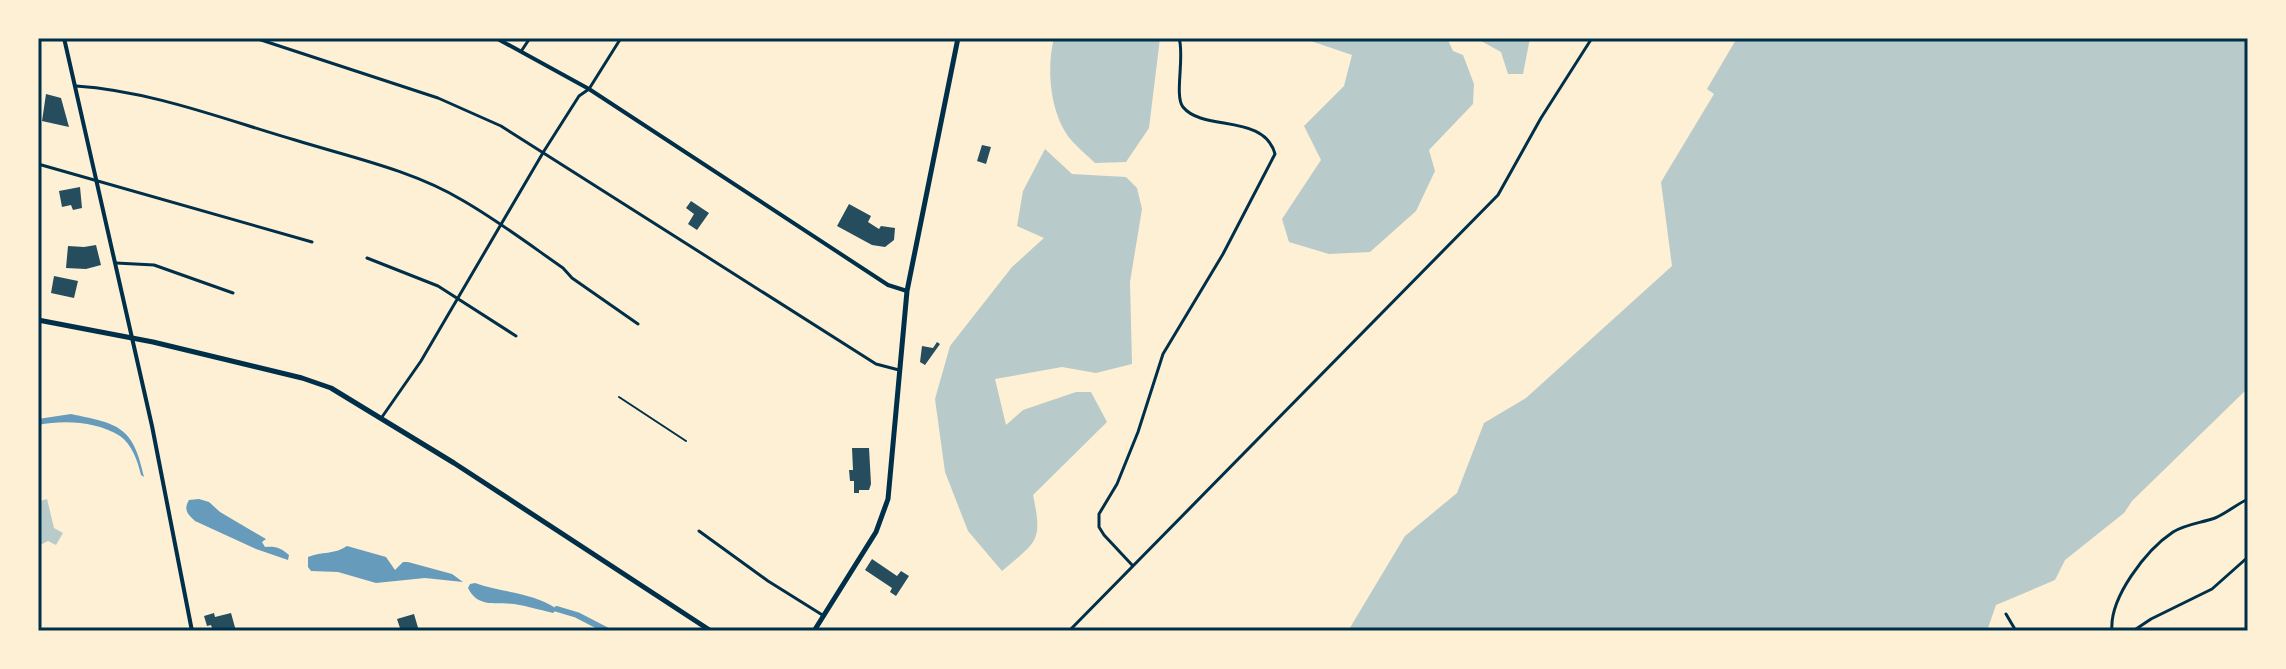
<svg xmlns="http://www.w3.org/2000/svg" width="2286" height="669" viewBox="0 0 2286 669" font-family="'DejaVu Sans',sans-serif">
<style>
.green{fill:#b9caca}
.water{fill:#669bbc}
.lines{fill:none;stroke-linecap:round;stroke-linejoin:round}
.canal{stroke:#669bbc;stroke-width:6}
.building{fill:#264d5e}
.service{stroke:#003049;stroke-width:2}
.minor{stroke:#003049;stroke-width:3}
.tertiary{stroke:#003049;stroke-width:4}
.secondary{stroke:#003049;stroke-width:4}
.primary{stroke:#003049;stroke-width:5}
.neatline{fill:none;stroke:#003049;stroke-width:3}
</style>
<rect width="100%" height="100%" fill="#fdf0d5"/>
<path class="green" d="M 1054,38 L 1160,38 L 1149,128 L 1126,162 L 1095,163 C 1088,156 1079,149 1072,141 C 1050,116 1046,69 1054,38 Z
M 1302,38 L 1447,38 L 1453,51 L 1463,55 L 1474,84 L 1473,104 L 1429,150 L 1435,171 L 1416,211 L 1370,252 L 1329,254 L 1289,242 L 1282,219 L 1321,160 L 1304,126 L 1344,86 L 1352,55 Z
M 1476,38 L 1530,38 L 1523,74 L 1508,74 L 1501,52 Z
M 1737,38 L 2248,38 L 2248,388 L 2132,501 L 2124,513 L 2065,560 L 2055,580 L 1996,605 L 1987,631 L 1348,631 L 1405,536 L 1457,493 L 1484,423 L 1526,398 L 1672,266 L 1661,182 L 1714,94 L 1707,89 Z
M 1045,149 L 1072,174 L 1126,177 L 1137,188 L 1142,209 L 1130,282 L 1132,364 L 1096,373 L 1062,367 L 995,379 L 1006,425 L 1023,410 L 1076,392 L 1091,392 L 1107,422 L 1033,495 C 1043,542 1037,541 1002,571 L 968,531 L 945,472 L 935,399 L 950,346 L 1012,267 L 1044,238 L 1017,226 L 1023,191 Z
M 47,499 L 54,528 L 63,533 L 56,545 L 48,541 L 38,546 L 38,505 L 40,501 Z"/>
<path class="water" d="M 71,414 C 119,424 133,426 144,477 L 141,475 C 138,462 132,444 120,436 C 96,421 64,420 38,425 L 38,419 Z
M 199,499 L 209,502 L 220,512 L 266,539 L 262,542 L 265,547 C 276,546 281,548 289,555 L 288,560 L 256,549 L 195,521 C 188,515 183,510 189,500 Z
M 347,546 L 386,557 L 395,570 L 403,562 L 408,562 L 452,574 L 463,582 L 425,578 L 376,583 L 338,572 L 311,571 L 308,567 L 308,557 C 322,551 334,555 347,546 Z
M 475,583 C 502,593 533,592 557,609 L 553,613 C 540,610 527,606 514,604 C 495,602 478,608 468,588 L 470,584 Z"/>
<g class="lines">
<path class="canal" d="M 557,609 L 577,615 L 608,631"/>
</g>
<path class="building" d="M 46,94 L 61,98 L 69,127 L 42,121 Z
M 982,145 L 991,147 L 986,164 L 977,161 Z
M 80,187 L 82,208 L 73,210 L 71,205 L 62,207 L 59,191 Z
M 691,201 L 709,213 L 697,230 L 688,224 L 694,214 L 686,208 Z
M 849,204 L 871,216 L 868,222 L 879,229 L 881,226 L 895,228 L 894,240 L 885,247 L 872,245 L 837,226 Z
M 96,245 L 101,265 L 86,269 L 66,268 L 68,246 L 84,247 Z
M 54,276 L 78,281 L 74,298 L 51,293 Z
M 937,342 L 940,344 L 925,365 L 920,362 L 922,346 L 933,348 Z
M 852,448 L 869,448 L 871,484 L 869,490 L 859,490 L 859,493 L 854,493 L 854,481 L 850,481 L 849,470 L 853,470 Z
M 872,559 L 897,576 L 901,571 L 909,576 L 896,596 L 890,592 L 892,588 L 865,570 Z
M 214,613 L 215,617 L 231,613 L 236,631 L 213,631 L 211,625 L 207,626 L 204,616 Z
M 414,614 L 419,631 L 401,631 L 397,619 Z"/>
<g class="lines">
<path class="service" d="M 619,397 L 686,441"/>
<path class="minor" d="M 255,38 L 438,98 L 501,126 L 876,364 L 899,370
M 522,50 L 530,38
M 76,86 C 151,91 223,119 295,140 C 350,157 412,170 462,200 C 497,220 530,245 563,268 L 572,278 L 638,324
M 38,164 L 312,242
M 367,258 L 438,286 L 516,336
M 116,263 L 154,265 L 233,293
M 382,417 L 421,361 L 544,151 L 579,96 L 589,89 L 621,38
M 699,531 L 768,581 L 824,616
M 1133,566 L 1104,535 L 1099,527 L 1099,514 L 1117,484 L 1138,432 L 1163,354 L 1223,254 L 1275,154 C 1264,113 1203,132 1183,107 C 1174,96 1185,56 1179,38
M 2006,614 L 2016,631
M 1069,631 L 1498,195 L 1541,118 L 1592,38
M 2112,631 C 2109,598 2146,550 2173,532 C 2186,524 2201,523 2215,518 C 2227,513 2237,504 2248,499
M 2133,631 L 2151,619 L 2212,589 L 2248,557"/>
<path class="tertiary" d="M 64,38 L 152,426 L 192,631"/>
<path class="secondary" d="M 496,38 L 589,89 L 888,285 L 907,291"/>
<path class="primary" d="M 38,320 L 153,342 L 302,378 L 331,388 L 454,463 L 711,631
M 814,631 L 876,532 L 888,499 L 907,291 L 958,38"/>
</g>
<rect width="2286" height="669" fill="none" stroke="#fdf0d5" stroke-width="80"/>
<rect x="40" y="40" width="2206" height="589" class="neatline"/>
</svg>
